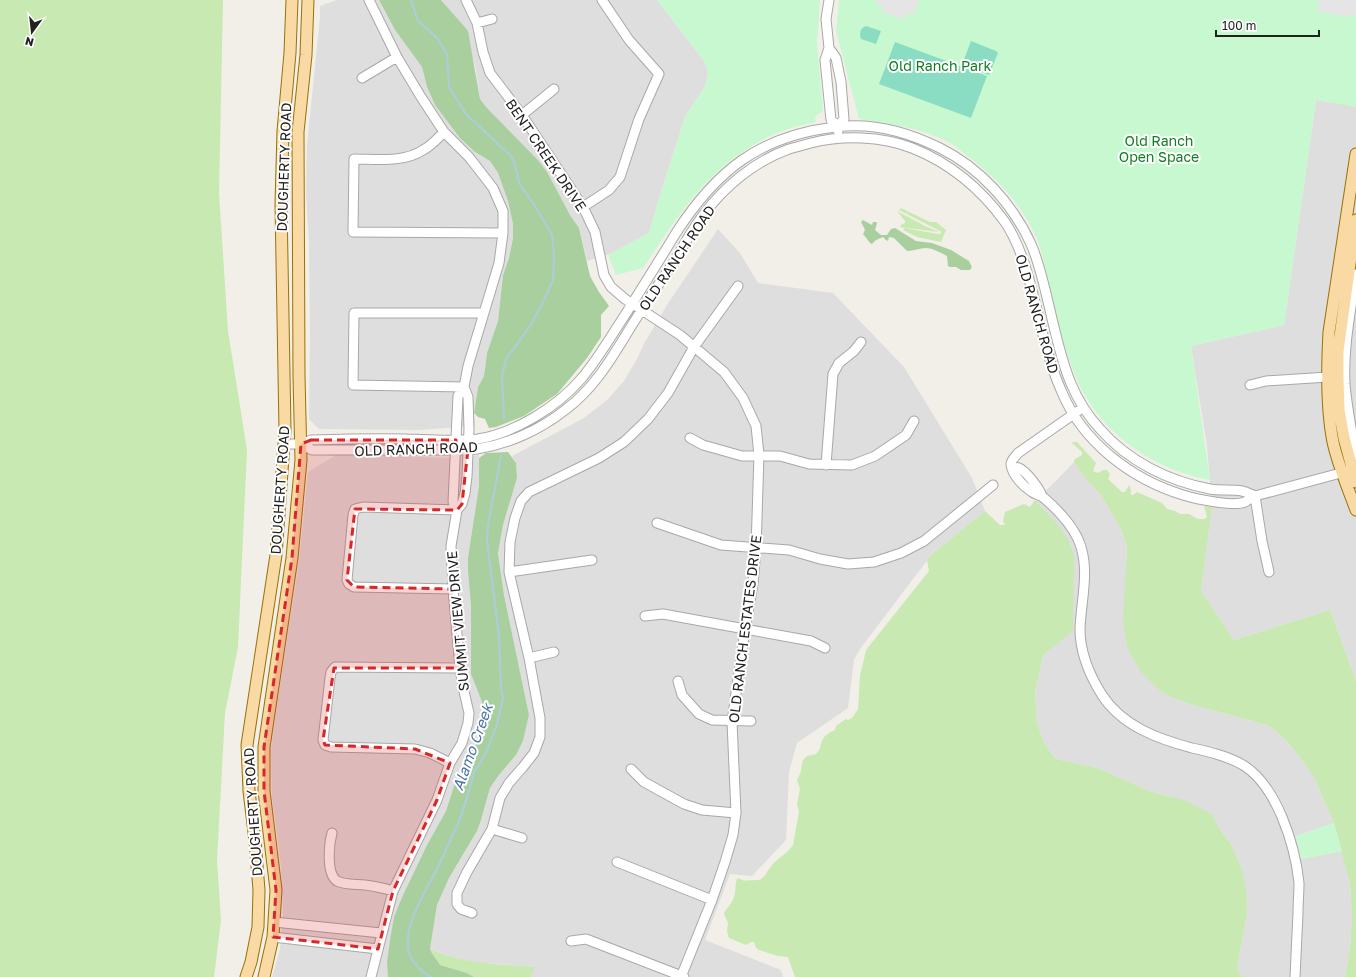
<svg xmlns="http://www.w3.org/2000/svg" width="1356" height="977" viewBox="0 0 1356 977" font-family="'Golos Text',sans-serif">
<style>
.residential{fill:#dfdede}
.grass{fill:#c8e9b1}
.forest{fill:#aacf9f}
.park{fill:#c8f8cf}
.pitch{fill:#8addc2}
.parking{fill:#e5e5e5}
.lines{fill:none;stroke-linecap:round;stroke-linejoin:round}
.stream{stroke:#abcedd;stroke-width:2}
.minor-casing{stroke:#a8a8a8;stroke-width:11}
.major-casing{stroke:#997205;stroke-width:13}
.minor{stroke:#fff;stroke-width:9}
.major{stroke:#f9daa5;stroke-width:11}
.marked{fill:#d62828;fill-opacity:0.2;stroke:#d62828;stroke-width:3;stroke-dasharray:8 5;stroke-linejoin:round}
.labels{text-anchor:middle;stroke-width:4;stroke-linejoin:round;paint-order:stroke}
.park-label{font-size:14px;fill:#107e20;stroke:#fff}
.street-label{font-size:14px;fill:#212121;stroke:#fff}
.water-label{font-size:15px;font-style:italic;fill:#4c74a7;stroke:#fff}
</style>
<rect width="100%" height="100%" fill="#f1efe8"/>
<path class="residential" d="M 337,0 L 379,0 L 395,30 L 422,67 L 427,87 L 435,105 L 475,152 L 490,161 L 498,173 L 508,201 L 513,224 L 513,238 L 509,258 L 503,275 L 498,321 L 487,353 L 484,376 L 478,387 L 474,413 L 475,426 L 419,430 L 319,429 L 309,419 L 310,333 L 309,242 L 306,194 L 307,144 L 320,18 L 320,6 Z
M 441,0 L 657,0 L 705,62 L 708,74 L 705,86 L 685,117 L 659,198 L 649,233 L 610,254 L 587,261 L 579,228 L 570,215 L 538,160 L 487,108 L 480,99 L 475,65 L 464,26 Z
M 1316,100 L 1356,106 L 1356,681 L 1330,610 L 1234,640 L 1201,591 L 1212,506 L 1207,446 L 1191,346 L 1284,325 Z
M 718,229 L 740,253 L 758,283 L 833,293 L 904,367 L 972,478 L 985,511 L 932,554 L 860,649 L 854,660 L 848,708 L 797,743 L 789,772 L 786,840 L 752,876 L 730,874 L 705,940 L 781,970 L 783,977 L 531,977 L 534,967 L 472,962 L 442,954 L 430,949 L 437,905 L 449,878 L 477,831 L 481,820 L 490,788 L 499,775 L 516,755 L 523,741 L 529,715 L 504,595 L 498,552 L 503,525 L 517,478 L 516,463 L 512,456 L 584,418 L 607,400 L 624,381 L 637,359 L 645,342 L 667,305 Z
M 336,455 L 401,456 L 444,458 L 479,455 L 479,486 L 468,557 L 468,571 L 471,606 L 471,674 L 482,702 L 482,730 L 472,755 L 460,773 L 454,786 L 446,811 L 427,845 L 403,895 L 388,977 L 272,977 L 280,949 L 283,911 L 281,866 L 272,797 L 271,750 L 280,685 L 299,562 L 308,472 Z
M 1074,462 L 1086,479 L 1100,494 L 1120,527 L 1127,546 L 1126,565 L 1171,697 L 1193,705 L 1267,725 L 1276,731 L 1292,747 L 1314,777 L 1334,823 L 1296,836 L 1301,859 L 1342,851 L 1350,884 L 1352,918 L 1350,948 L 1345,977 L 1242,977 L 1237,969 L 1247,913 L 1241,867 L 1232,846 L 1219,828 L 1212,814 L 1169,796 L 1149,791 L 1098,768 L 1056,759 L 1044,743 L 1037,722 L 1035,692 L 1043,656 L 1048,651 L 1053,519 L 1035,500 L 1052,485 Z"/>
<path class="grass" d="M 0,0 L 223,0 L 219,193 L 228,331 L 247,450 L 238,647 L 225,713 L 217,860 L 221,920 L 214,977 L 0,977 Z
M 901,208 L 930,222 L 936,222 L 946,230 L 941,242 L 917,237 L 903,230 L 905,228 L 937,234 L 940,234 L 942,232 L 899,210 Z
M 897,211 L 925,226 L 939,232 L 900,227 L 901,225 L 905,223 L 905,221 Z
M 1073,442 L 1077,442 L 1096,463 L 1093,471 L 1098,473 L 1103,470 L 1107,470 L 1110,474 L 1108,479 L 1122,492 L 1125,492 L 1129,485 L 1131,490 L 1131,495 L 1133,495 L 1137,492 L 1162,503 L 1167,509 L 1175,511 L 1180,514 L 1189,514 L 1198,519 L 1204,519 L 1207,517 L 1204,506 L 1212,507 L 1201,591 L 1234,640 L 1330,610 L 1356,681 L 1356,977 L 1345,977 L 1350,948 L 1352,918 L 1350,884 L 1334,823 L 1314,777 L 1292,747 L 1276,731 L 1267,725 L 1193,705 L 1171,697 L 1158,689 L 1140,671 L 1128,649 L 1123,623 L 1127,546 L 1120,527 L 1100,494 L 1086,479 L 1074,462 L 1075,459 L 1082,455 L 1082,452 L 1072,443 Z
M 1035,500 L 1053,519 L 1067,537 L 1074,555 L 1073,631 L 1048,651 L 1043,656 L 1035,692 L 1037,722 L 1044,743 L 1056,759 L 1098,768 L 1149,791 L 1184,800 L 1212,814 L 1219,828 L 1232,846 L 1241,867 L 1246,890 L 1247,913 L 1237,969 L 1242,977 L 795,977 L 788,957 L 778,956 L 759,950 L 756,948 L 754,942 L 751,942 L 746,945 L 729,938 L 727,931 L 728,923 L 724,914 C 726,908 732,904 734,897 C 736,891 735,884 737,879 C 739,878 740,879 742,880 C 744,881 756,880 758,880 C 765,879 768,869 773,864 C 779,857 788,853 793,845 L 799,812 L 797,804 L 800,789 L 797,780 C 798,778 799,776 800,774 C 802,770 801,763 804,759 C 807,754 812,756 816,754 C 825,745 816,738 835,730 L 836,726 L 846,719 L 848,720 L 852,718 L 858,709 L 860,676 L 866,650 L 929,571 L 927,560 L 932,554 L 985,511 L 1000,525 L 1005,525 L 1003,521 L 1005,512 L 1024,504 L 1030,507 Z
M 430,949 C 463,964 499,964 535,967 L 531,977 L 474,977 L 467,973 L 440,965 C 437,959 432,955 430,949 Z"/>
<path class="forest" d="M 379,0 L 441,0 L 464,26 L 468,31 L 480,99 L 487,108 L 538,160 L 547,172 L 570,215 L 579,228 L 590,276 L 599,292 L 609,306 L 601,315 L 601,337 L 587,358 L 557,394 L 524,416 L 496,427 L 489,428 L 485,419 L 478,417 L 474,413 L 478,387 L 484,376 L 487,353 L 498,321 L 503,275 L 509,258 L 513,238 L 513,224 L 508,201 L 498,173 L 490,161 L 475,152 L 460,138 L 435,105 L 427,87 L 422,67 L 395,30 Z
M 863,220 L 872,225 L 873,222 L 876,222 L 877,223 L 875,230 L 881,235 L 887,235 L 891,229 L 895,228 L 916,241 L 932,243 L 951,250 L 969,261 L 972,267 L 970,270 L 961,270 L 956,267 L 950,267 L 948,266 L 947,256 C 942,253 932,248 926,248 C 920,248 914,251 907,251 L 894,238 L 889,237 L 888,241 L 886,240 L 883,237 L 876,240 L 872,244 L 870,243 L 863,234 L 865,230 L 861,222 Z
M 508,452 L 516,463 L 517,478 L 503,525 L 498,553 L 504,595 L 529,715 L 523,741 L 516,755 L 499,775 L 490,788 L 481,820 L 477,831 L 449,878 L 437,905 L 430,949 C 432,955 437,959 440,965 L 467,973 L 474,977 L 388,977 L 387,962 L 390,940 L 394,917 L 403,895 L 427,845 L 446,811 L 454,786 L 460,773 L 472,755 L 482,730 L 482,702 L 471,674 L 471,606 L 468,571 L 468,557 L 479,486 L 479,458 L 486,453 Z"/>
<path class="park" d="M 657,0 L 820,0 L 817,44 L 823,110 L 822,113 L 819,113 L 815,117 L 816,122 C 798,126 780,130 764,139 C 706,169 678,216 643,268 L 616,275 L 608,255 L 649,233 L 659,198 L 685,117 L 705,86 L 708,74 L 705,62 Z
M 839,0 L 1356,0 L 1356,107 L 1316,100 L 1284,325 L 1191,346 L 1210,480 C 1157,470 1109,439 1083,392 C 1067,363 1060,326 1051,294 C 1046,276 1044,257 1037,239 C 1022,204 996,177 966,155 C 960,150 953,144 946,141 C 917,127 890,124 859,119 L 836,31 Z
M 1334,823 L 1342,851 L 1301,859 L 1296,836 Z"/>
<path class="pitch" d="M 866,26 L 881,31 L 876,44 L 861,39 C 859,33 860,28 866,26 Z
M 971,41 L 996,51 L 998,53 L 989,75 L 962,65 Z
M 895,42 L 987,76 L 971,118 L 879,84 Z"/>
<path class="parking" d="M 877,0 L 919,0 L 914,15 L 906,13 L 904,19 L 881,12 L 884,6 L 876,4 Z
M 1319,0 L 1356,0 L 1356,12 L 1354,17 L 1318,12 Z"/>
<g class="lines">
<path class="stream" d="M 411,0 L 418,21 L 438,39 L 447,55 L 449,87 L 466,114 L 511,156 L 514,162 L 520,185 L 535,206 L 552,235 L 554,255 L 553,280 L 544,300 L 530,326 L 506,359 L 502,377 L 504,419
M 431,977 C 426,975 423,972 419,968 C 391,944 422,898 435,873 C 443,858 449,842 457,826 C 465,808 469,789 475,770 L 478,767 L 487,750 L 497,725 L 503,698 L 501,689 L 499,637 L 487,541 L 488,525 L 501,456"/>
<defs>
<path id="minor" d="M 369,0 L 397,57 L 421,97 L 444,132 L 469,157 L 493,188 L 503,211 L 503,233 L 499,263 L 468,366 L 464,387 L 458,396 L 453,502 L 457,510
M 466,0 L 477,23 L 483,52 L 490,73 L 522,115 L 583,207 L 595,232 L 604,275 L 611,287 L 625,299 L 680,335 L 724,372 L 743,398 L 756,426 L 759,455 L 756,549 L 753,584 L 745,629 L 732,722 L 736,813 L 733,835 L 725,862 L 712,900 L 681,977
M 829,0 L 826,19 L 829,48 L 825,60 L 831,120 L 838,126 L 838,131
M 477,23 L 492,19
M 829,48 L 836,58 L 841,82 L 844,119 L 838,126
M 362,78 L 397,57
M 522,115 L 554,89
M 444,132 C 438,138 431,146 423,150 C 404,163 375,159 354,159 L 353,232 L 503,233
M 583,207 L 609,190 L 620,177 L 639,119 L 659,74 L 629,40 L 602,0
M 1356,274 C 1351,310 1343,347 1345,384 C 1347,408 1352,432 1356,456
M 1250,385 L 1266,381 L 1328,377
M 464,387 L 353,385 L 354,313 L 484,313
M 1078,411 L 1018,453 C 1016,456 1011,460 1011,464 C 1012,475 1023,486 1032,492 C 1036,495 1041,495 1044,498 C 1058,510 1070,522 1078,539 C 1091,568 1081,599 1080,629 C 1080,652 1090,676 1102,695 C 1122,726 1158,739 1192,748 C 1210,752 1227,756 1243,765 C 1277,786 1295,845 1299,883 C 1299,893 1298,903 1298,913 C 1297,935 1296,956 1295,977
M 690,438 L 703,445 L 742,456 L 780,456 L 809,464 L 852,465 L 875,456 L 906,435 L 914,421
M 284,444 L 301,444 L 311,440 C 343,439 375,438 407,439 C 429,439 456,442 478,439 C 515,433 557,407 581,379 C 598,359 611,336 625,315 C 642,288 659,261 676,233 C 716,171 759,136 835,127 C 871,122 908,132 940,148 C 980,168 1012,203 1031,244 C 1042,269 1048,304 1055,331 C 1064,368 1073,400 1100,429 C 1128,461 1168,481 1210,489 C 1221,491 1232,489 1242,491 C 1247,492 1250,494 1255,496
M 301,444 L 312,450 L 448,450 C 458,450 467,450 477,449 C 508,444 540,430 565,410 C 595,388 613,356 632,325 C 645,304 659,284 673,263 C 683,247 692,229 704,214 C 725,186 755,161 789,149 C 796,147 804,145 811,143 C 843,135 881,136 912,148 C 950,163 981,189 1005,222 C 1023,249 1030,283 1038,314 C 1044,340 1050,365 1061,390 C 1082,442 1131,479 1183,495 C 1196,499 1233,507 1245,502 C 1248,500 1251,498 1255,496 L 1348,471
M 826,465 L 833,374 L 839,363 L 854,351 L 861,342
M 1012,467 C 1015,468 1017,467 1019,468 C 1027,472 1039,488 1042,496
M 1255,496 L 1262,541 L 1269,572
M 657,523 L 721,545 L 789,550 L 820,559 L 848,564 L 874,562 L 901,553 L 924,541 L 993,485
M 509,572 L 592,560
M 453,589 L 354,587 L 349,584 L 347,580 L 353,515 L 355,509 L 363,507 L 457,510
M 645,616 L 663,614 L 745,629 L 811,641 L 825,648
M 529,658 L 554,652
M 678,681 L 682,695 L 699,714 L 712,720 L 751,721
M 450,763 L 430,753 L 415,749 L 331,747 L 325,745 L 323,740 L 330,678 L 331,672 L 335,667 L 460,668
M 631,769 L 644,782 L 684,804 L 702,810 L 736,813
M 492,829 L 522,838
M 332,833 C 329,844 326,874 337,881 C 344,885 356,884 365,885 C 374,886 383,888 393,891
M 617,862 L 712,900
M 472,913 L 461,909 L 457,904 L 457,893 L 467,872 L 492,829 L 500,798 L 509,783 L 523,767 L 534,753 L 540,737 L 540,718 L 529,658 L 509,572 L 510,542 L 515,518 L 521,501 L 529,492 L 599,458 L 624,442 L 648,419 L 668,393 L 694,347 L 738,286
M 274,922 L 381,933
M 273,937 L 378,949
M 571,941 L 586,939 L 684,977
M 371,977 L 393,891 L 437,800 L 450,763 L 462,743 L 468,723 L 469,713 L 463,687 L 460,668 L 453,589 L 451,546 L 457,510 L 462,504 L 465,493 L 467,476 L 469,429 L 468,397 L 464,387"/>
<path id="major" d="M 1356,154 L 1329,332 C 1327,368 1326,407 1333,442 C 1338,465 1348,488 1356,510
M 1356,220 L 1338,351 L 1338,378 L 1339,410 L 1344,438 L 1356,482
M 246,977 L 251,962 L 258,927 L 259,890 L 255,841 L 249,791 L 247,745 L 276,555 L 285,430 L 281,204 L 283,131 L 290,53 L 292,0
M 264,977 L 273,937 L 276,890 L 264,791 L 264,747 L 292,558 L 301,460 L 299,376 L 298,132 L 306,55 L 308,0"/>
</defs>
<use href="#minor" class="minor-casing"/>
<use href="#major" class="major-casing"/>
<use href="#minor" class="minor"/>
<use href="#major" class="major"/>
</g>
<path class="marked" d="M 311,440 L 456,440 L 456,450 L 468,449 L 462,504 L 457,510 L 355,509 L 347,580 L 354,587 L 453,589 L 460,668 L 334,668 L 323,740 L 325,745 L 415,749 L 450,763 L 437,800 L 393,891 L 378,949 L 273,937 L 276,890 L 264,791 L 264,747 L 292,558 L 301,444 Z"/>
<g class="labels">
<g class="park-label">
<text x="940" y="71">Old Ranch Park</text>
<text x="1159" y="146">Old Ranch<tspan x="1159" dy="16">Open Space</tspan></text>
</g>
<g class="street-label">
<text transform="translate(546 155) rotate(56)" y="5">BENT CREEK DRIVE</text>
<text transform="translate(284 167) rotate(-88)" y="5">DOUGHERTY ROAD</text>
<text transform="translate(677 258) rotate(-56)" y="5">OLD RANCH ROAD</text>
<text transform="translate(1037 314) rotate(74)" y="5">OLD RANCH ROAD</text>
<text transform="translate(416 449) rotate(-2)" y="5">OLD RANCH ROAD</text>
<text transform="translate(280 490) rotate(-86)" y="5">DOUGHERTY ROAD</text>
<text transform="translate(458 621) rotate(-95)" y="5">SUMMIT VIEW DRIVE</text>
<text transform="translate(745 629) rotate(-83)" y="5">OLD RANCH ESTATES DRIVE</text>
<text transform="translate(253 812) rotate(-94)" y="5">DOUGHERTY ROAD</text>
</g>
<g class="water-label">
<text transform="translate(473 747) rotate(-70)" y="5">Alamo Creek</text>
</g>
</g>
<g transform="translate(32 32) rotate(195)" stroke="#ffffff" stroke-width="3" paint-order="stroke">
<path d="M0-3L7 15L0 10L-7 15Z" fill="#212121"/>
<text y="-6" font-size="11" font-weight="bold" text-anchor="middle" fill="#212121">N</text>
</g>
<path d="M1216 30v6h103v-6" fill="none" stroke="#212121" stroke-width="2"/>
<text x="1222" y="30" font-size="12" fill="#212121" stroke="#ffffff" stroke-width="3" paint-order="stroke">100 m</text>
</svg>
